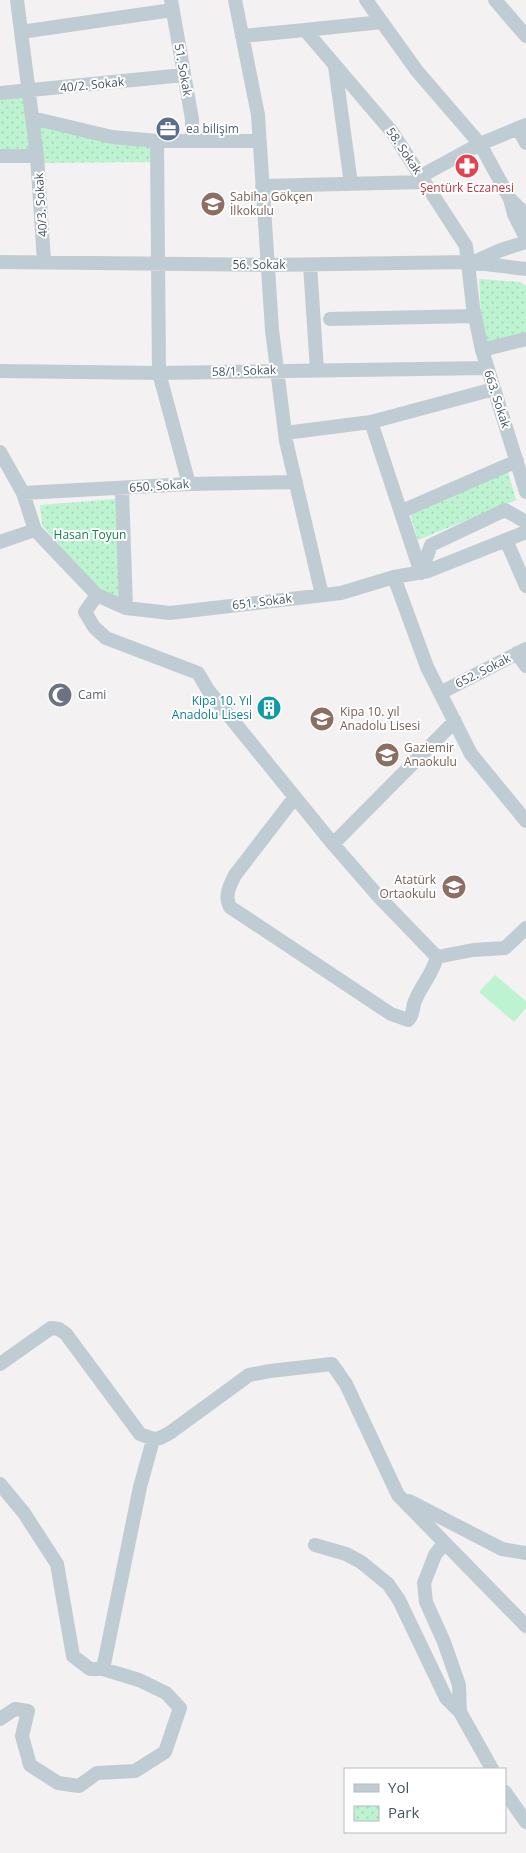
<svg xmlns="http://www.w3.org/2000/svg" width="526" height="1853" viewBox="0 0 526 1853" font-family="'Open Sans',sans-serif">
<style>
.park{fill:url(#park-dots)}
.pitch{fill:#bdf3d0}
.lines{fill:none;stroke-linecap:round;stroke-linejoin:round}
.minor{stroke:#c0ccd3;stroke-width:14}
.labels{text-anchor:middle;stroke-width:4;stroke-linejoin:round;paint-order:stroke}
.street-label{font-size:12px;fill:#475560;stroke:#fff}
.service-label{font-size:12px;fill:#4e5e75;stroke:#fff;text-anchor:start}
.health-label{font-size:12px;fill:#be3a42;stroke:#fff}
.education-label{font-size:12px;fill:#785e54;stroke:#fff;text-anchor:start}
.park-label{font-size:12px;fill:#108346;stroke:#fff}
.worship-label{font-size:12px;fill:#5b616d;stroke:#fff;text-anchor:start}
.culture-label{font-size:12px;fill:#0d838f;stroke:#fff;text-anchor:end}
</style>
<defs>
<pattern id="park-dots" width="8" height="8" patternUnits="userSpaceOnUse" patternTransform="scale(1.25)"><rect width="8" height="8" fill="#bdf3d0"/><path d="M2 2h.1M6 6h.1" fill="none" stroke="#a4d2b5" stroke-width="1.8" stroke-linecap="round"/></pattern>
</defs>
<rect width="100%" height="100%" fill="#f3f1f1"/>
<path class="park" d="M 29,91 L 33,118 L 157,141 L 157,162 L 38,163 L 0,149 L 0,93 Z
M 479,279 L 520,282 L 526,286 L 526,332 L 488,343 L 482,330 Z
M 508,472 L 516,500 L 418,540 L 409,511 Z
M 116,499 L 122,607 L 78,568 L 42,525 L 40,505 Z"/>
<path class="pitch" d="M 495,975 L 526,1001 L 526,1008 L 514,1022 L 479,992 Z"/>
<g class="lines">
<path class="minor" d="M 17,0 L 37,156
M 171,0 L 192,119 L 192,141
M 235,0 L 258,115 L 272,330 L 286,441 L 322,595
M 366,0 L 417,71 L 480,144 L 510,199 L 514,214 L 526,238
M 495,0 L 526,36
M 305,30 L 382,22
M 21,32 L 172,10
M 242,36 L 305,30 L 392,132 L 466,246 L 473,307 L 482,350
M 335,66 L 351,184
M 0,93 L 184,75
M 32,118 L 112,137 L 157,141
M 518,128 L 526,143
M 0,156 L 37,156 L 44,261
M 421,176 L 480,144 L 526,125
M 262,186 L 424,182
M 510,199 L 526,215
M 0,262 L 268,265 L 468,262 L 526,269
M 474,262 L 501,250 L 526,242
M 310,265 L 317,370
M 330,319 L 475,316
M 526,339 L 482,350 L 526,492
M 0,371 L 159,373 L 487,368
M 371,422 L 421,573 L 431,545 L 505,510 L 526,522
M 285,433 L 371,422 L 494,389
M 0,452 L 23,493 L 35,530 L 97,595 L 126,608 L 170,613 L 341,593 L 394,577 L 428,571 L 526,532
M 189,484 L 159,373 L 157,141 L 259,141
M 122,489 L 126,608
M 23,493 L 189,484 L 296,482
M 402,511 L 517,461
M 506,540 L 526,586
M 0,542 L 35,530
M 394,577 L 427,667 L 471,754 L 526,821
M 97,595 L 85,612 L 94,627 L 106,638 L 198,673 L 208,690 L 333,844 L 379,897 L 437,957 L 473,950 L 505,948 L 526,928
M 517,653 L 526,666
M 440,693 L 526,649
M 295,797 L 235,875 C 230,885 224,896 230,907 L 391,1014 L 408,1020 C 414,1015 412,1007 415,1001 C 422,984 432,975 437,957
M 333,844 L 455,721
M 0,1364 L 51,1328 L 59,1329 L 66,1334 L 140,1434 C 155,1440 157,1441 171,1432 L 249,1375 L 270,1371 L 332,1364 L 346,1384 L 398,1495 L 526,1626
M 0,1484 L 24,1513 L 57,1564 L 73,1656 L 90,1669 L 103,1669
M 409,1501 L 502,1549 L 526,1553
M 444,1543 L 435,1555 L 424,1583 L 426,1602 L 444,1642 L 459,1685 L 460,1712
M 315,1545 L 346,1554 L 361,1562 L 388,1584 L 399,1600 L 446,1698 L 460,1712 L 492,1769
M 0,1719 L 15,1709 L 28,1711 L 22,1736 L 30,1765 L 58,1783 L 79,1786 L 97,1773 L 135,1771 L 165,1752 L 180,1708 L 166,1693 L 139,1680 L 103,1669 L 140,1487 L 153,1440
M 505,1792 L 526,1822"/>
</g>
<defs>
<symbol id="office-disc" viewBox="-11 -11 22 22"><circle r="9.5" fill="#5c6f8a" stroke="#fff"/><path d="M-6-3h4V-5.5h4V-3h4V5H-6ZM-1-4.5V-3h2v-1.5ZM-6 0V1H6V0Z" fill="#fff"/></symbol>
<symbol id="pharmacy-disc" viewBox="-11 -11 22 22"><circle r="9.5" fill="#e0444e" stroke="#fff"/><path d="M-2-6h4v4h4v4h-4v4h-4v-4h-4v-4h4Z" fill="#fff"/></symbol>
<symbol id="school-disc" viewBox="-11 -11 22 22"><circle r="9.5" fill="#8d6e63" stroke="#fff"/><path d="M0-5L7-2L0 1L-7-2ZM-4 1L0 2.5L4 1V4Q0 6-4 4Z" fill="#fff"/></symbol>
<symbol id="mosque-disc" viewBox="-11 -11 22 22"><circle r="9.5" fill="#6b7280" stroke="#fff"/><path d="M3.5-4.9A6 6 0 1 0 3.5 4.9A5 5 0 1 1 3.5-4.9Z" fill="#fff"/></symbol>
<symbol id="building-disc" viewBox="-11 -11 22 22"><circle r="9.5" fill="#0f9aa8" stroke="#fff"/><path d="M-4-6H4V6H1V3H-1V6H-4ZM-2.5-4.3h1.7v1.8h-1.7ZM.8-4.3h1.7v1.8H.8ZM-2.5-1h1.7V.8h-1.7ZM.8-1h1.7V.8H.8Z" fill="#fff"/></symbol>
</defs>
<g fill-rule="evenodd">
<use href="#office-disc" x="154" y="115" width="28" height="28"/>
<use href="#pharmacy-disc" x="453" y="152" width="28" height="28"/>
<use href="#school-disc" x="199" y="190" width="28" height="28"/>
<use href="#mosque-disc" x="46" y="681" width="28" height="28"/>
<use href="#building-disc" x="255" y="694" width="28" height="28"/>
<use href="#school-disc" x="308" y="705" width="28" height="28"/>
<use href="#school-disc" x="373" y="741" width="28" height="28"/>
<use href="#school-disc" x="440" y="873" width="28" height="28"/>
</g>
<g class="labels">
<g class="street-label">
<text transform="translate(183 70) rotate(80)" y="4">51. Sokak</text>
<text transform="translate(92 85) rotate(-6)" y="4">40/2. Sokak</text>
<text transform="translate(404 151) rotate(56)" y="4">58. Sokak</text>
<text transform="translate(41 205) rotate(-94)" y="4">40/3. Sokak</text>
<text x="259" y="269">56. Sokak</text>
<text transform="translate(244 371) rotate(-2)" y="4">58/1. Sokak</text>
<text transform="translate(497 399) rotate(72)" y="4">663. Sokak</text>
<text transform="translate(159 486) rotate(-4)" y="4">650. Sokak</text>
<text transform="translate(262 602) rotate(-7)" y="4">651. Sokak</text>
<text transform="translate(483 671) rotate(-27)" y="4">652. Sokak</text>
</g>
<g class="service-label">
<text x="186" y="133">ea bilişim</text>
</g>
<g class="health-label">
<text x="467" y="192">Şentürk Eczanesi</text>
</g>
<g class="education-label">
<text x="230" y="201">Sabiha Gökçen<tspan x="230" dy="14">İlkokulu</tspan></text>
<text x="340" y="716">Kipa 10. yıl<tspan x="340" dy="14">Anadolu Lisesi</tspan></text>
<text x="404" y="752">Gaziemir<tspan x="404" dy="14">Anaokulu</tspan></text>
<text x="436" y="884" text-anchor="end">Atatürk<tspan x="436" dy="14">Ortaokulu</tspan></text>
</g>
<g class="park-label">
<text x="90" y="539">Hasan Toyun</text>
</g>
<g class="worship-label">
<text x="78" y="699">Cami</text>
</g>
<g class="culture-label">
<text x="252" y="705">Kipa 10. Yıl<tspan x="252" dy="14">Anadolu Lisesi</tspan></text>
</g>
</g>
<rect x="344" y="1768" width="162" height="65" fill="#ffffff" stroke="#b5bbbf"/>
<rect x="354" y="1784" width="25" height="8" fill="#c0ccd3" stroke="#b5bbbf"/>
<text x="388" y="1793" font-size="15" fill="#475560">Yol</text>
<rect x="354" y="1806" width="25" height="15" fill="url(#park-dots)" stroke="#b5bbbf"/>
<text x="388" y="1818" font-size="15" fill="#475560">Park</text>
</svg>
